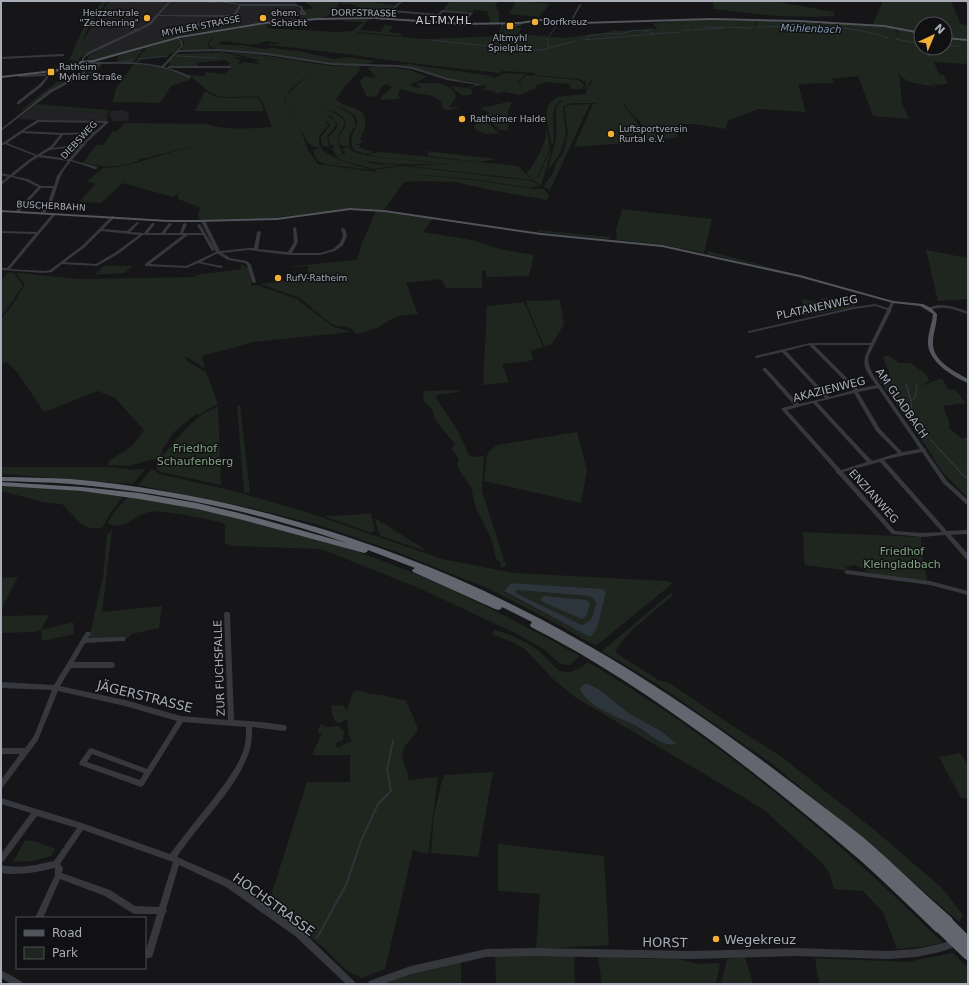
<svg xmlns="http://www.w3.org/2000/svg" width="969" height="985" viewBox="0 0 969 985" font-family="'DejaVu Sans',sans-serif">
<style>
.built{fill:#222225}
.green{fill:#1e261f;fill-rule:evenodd}
.water{fill:#2c353c;fill-rule:evenodd}
.lines{fill:none;stroke-linecap:round;stroke-linejoin:round}
.stream-far2{stroke:#2c353c;stroke-width:1}
.stream-far1{stroke:#2c353c;stroke-width:1.5}
.stream{stroke:#2c353c;stroke-width:2}
.minor{fill:#37383d;fill-rule:evenodd}
.major{fill:#53555c;fill-rule:evenodd}
.highway{fill:#63666e;fill-rule:evenodd}
.highway-bridge{stroke:#63666e;stroke-width:10}
.poi-dot{fill:#f2b134;stroke:#111113;stroke-width:1.5}
.labels{text-anchor:middle;stroke-width:3;stroke-linejoin:round;paint-order:stroke}
.far-poi-label{font-size:9px;fill:#a8adb8;stroke:#111113;text-anchor:start}
.far-street-label{font-size:9px;fill:#a8adb8;stroke:#111113}
.far-water-label{font-size:10px;font-style:italic;fill:#7f9bb3;stroke:#111113}
.far-quarter-label{font-size:11px;letter-spacing:1px;fill:#c9ccd4;stroke:#111113}
.street-label{font-size:11px;fill:#a8adb8;stroke:#111113}
.park-label{font-size:11px;fill:#7fa381;stroke:#111113}
.near-street-label{font-size:13px;fill:#a8adb8;stroke:#111113}
.near-poi-label{font-size:13px;fill:#a8adb8;stroke:#111113;text-anchor:start}
</style>
<rect width="100%" height="100%" fill="#161618"/>
<path class="built" d="M 109,1 L 297,1 L 294,6 L 300,8 L 301,10 L 296,20 L 268,22 L 180,35 L 108,57 L 87,60 L 88,56 L 102,48 L 81,44 L 95,22 Z
M 31,109 L 108,113 L 107,121 L 68,122 L 18,119 Z
M 124,110 L 129,113 L 128,121 L 112,121 L 112,118 L 110,118 L 110,111 Z"/>
<path class="green" d="M 103,1 L 107,1 L 89,26 L 81,44 L 99,48 L 82,56 L 78,61 L 71,65 L 73,60 L 69,60 L 85,24 Z
M 304,1 L 341,1 C 333,16 323,19 308,19 L 308,18 L 299,18 L 301,15 L 307,13 L 304,10 L 313,8 Z
M 342,1 L 363,1 L 393,5 L 400,1 L 387,12 L 367,10 L 369,8 L 356,7 L 357,5 L 341,4 Z
M 450,1 L 498,1 L 495,6 L 498,7 L 496,10 L 499,11 L 499,23 L 491,23 L 487,11 L 474,10 L 472,13 L 443,10 Z
M 516,1 L 550,4 L 539,17 L 509,14 Z
M 713,1 L 779,1 L 779,2 L 834,12 L 834,16 L 816,17 L 776,16 L 713,9 Z
M 883,1 L 916,1 L 917,2 L 917,1 L 951,1 L 960,23 L 968,27 L 968,33 L 966,33 L 968,33 L 968,39 L 945,38 L 945,24 L 921,24 L 921,32 L 873,24 Z
M 369,19 L 357,33 L 424,39 L 532,35 L 565,38 L 595,34 L 598,35 L 612,32 L 611,30 L 622,31 L 658,29 L 654,26 L 654,23 L 667,22 L 672,24 L 668,21 L 715,20 L 755,21 L 755,29 L 757,21 L 818,22 L 893,28 L 898,34 L 894,39 L 899,34 L 896,29 L 921,34 L 921,48 L 945,48 L 945,39 L 968,40 L 968,64 L 934,62 L 939,74 L 944,75 L 948,84 L 929,85 L 937,86 L 934,87 L 910,82 L 901,77 L 899,72 L 902,103 L 909,119 L 873,116 L 858,76 L 832,79 L 835,83 L 798,84 L 806,112 L 758,109 L 730,120 L 727,122 L 726,129 L 694,124 L 678,124 L 677,138 L 644,140 C 649,122 630,117 625,104 L 623,104 L 642,129 L 643,133 L 640,142 L 574,147 L 593,104 L 599,103 L 571,103 L 563,107 L 566,136 L 559,155 L 548,170 L 545,180 L 556,139 L 556,107 L 563,99 C 546,106 558,132 552,147 L 546,117 L 548,105 L 557,97 L 586,94 L 586,90 C 589,87 592,83 592,78 L 587,88 L 585,89 L 586,82 L 579,79 L 534,75 L 535,73 L 502,71 L 500,73 C 423,66 346,53 269,45 L 268,44 L 281,44 L 268,41 L 253,45 L 223,41 L 218,43 L 223,45 L 241,45 L 264,49 L 271,48 L 298,51 L 335,59 L 346,57 L 376,61 L 359,67 L 361,69 L 345,86 L 336,99 C 344,110 369,104 365,127 C 364,132 361,135 360,139 L 363,142 L 355,145 L 360,145 L 360,148 L 374,152 L 365,154 L 354,150 C 342,128 379,120 335,106 C 344,111 354,112 356,125 L 349,135 L 349,146 L 340,145 C 336,134 344,133 345,124 C 347,114 329,110 322,108 L 335,113 L 344,120 C 345,131 335,133 339,145 L 335,146 L 339,146 L 343,154 L 375,164 L 401,165 L 373,169 L 339,159 L 332,149 L 334,146 L 330,144 L 328,137 L 337,128 L 337,123 L 331,116 L 327,115 C 342,125 335,125 327,137 L 329,145 L 332,146 L 326,147 L 322,145 L 321,137 L 330,125 L 324,118 L 328,126 C 326,129 322,131 320,135 C 310,157 359,164 371,170 L 324,164 L 318,161 L 313,152 L 316,149 L 320,148 L 312,146 L 308,143 L 285,100 L 287,95 L 312,71 L 290,90 L 284,99 L 300,128 L 308,150 L 318,164 L 375,172 L 376,171 L 374,170 L 402,166 L 532,181 L 539,186 L 532,188 L 470,179 L 380,171 L 472,180 L 533,189 L 544,189 L 549,196 L 547,200 L 486,189 L 455,182 L 420,181 L 404,182 L 384,210 L 353,208 L 274,218 L 200,220 L 198,214 L 201,208 L 178,199 L 178,194 L 173,197 L 123,183 L 101,203 L 79,202 L 96,183 L 86,182 L 103,168 L 118,167 L 132,164 L 196,145 L 147,158 L 139,159 L 138,161 C 119,168 102,168 83,163 L 96,145 L 103,145 L 113,131 L 117,131 L 125,123 L 206,124 C 227,131 250,128 272,127 L 262,101 L 258,97 C 244,95 227,100 213,94 C 203,89 198,80 187,75 L 205,76 L 206,72 L 224,74 L 232,68 L 226,68 L 230,63 L 225,60 L 197,63 L 198,67 L 170,66 L 170,62 L 169,62 L 177,54 L 223,52 L 248,59 L 234,57 L 241,61 L 238,62 L 239,64 L 244,62 L 258,64 L 259,63 L 253,61 L 261,61 L 228,52 L 267,56 L 332,66 L 348,66 L 244,52 L 221,50 L 213,48 L 208,44 L 215,36 L 207,43 L 210,49 L 209,50 L 182,50 L 184,43 L 181,38 L 265,24 L 290,22 L 268,25 L 266,28 L 335,32 L 335,33 L 337,32 L 352,31 L 363,22 L 344,21 L 346,20 Z
M 243,24 L 247,24 L 184,34 L 104,57 L 90,60 L 94,55 L 112,53 L 167,36 L 192,32 L 195,30 Z
M 385,25 L 393,26 L 389,32 L 402,34 L 401,36 L 358,32 L 360,30 L 384,32 L 381,31 Z
M 510,26 L 521,28 L 518,36 L 502,36 L 504,27 Z
M 175,39 L 179,40 L 181,44 C 174,59 157,57 142,58 L 139,63 L 134,63 L 146,48 Z
M 144,48 L 133,63 L 118,63 L 118,56 Z
M 92,64 L 102,64 L 95,74 L 124,75 L 123,77 L 98,75 L 95,78 L 81,78 L 87,72 L 89,66 Z
M 134,64 L 168,68 L 192,79 L 171,86 L 160,103 L 113,102 L 116,88 Z
M 408,64 L 486,75 L 495,78 L 505,73 L 526,74 L 518,82 L 523,89 L 519,82 L 527,75 L 578,80 L 584,84 L 582,89 L 571,89 L 569,84 L 545,82 L 535,86 L 536,88 L 519,95 L 504,92 L 495,94 L 496,93 L 489,90 L 490,91 L 476,88 L 485,89 L 487,85 L 472,87 L 475,84 L 480,83 L 445,78 L 407,66 L 397,65 Z
M 378,66 L 409,70 L 425,76 L 426,77 L 425,78 L 409,85 L 418,88 L 421,86 L 416,84 L 417,83 C 433,84 446,79 456,95 L 455,99 L 449,107 L 460,107 L 447,111 L 442,107 L 441,101 L 430,95 L 420,94 L 401,89 L 398,93 L 400,98 L 398,99 L 381,100 L 380,99 L 382,96 L 392,87 L 386,84 L 382,86 L 376,97 L 366,96 C 366,91 361,87 360,81 L 365,76 L 372,78 L 376,77 L 368,68 Z
M 79,67 L 84,68 L 82,73 L 79,70 L 68,72 L 61,82 L 68,81 L 51,90 L 24,110 L 21,110 L 59,80 L 67,70 Z
M 450,86 L 467,88 L 470,86 L 473,94 L 463,96 Z
M 205,91 C 220,102 239,96 257,98 L 261,102 L 264,111 L 195,111 Z
M 508,102 L 512,102 L 508,110 L 508,130 L 500,130 L 489,120 L 486,114 L 489,113 L 504,120 L 480,108 Z
M 37,104 L 109,110 L 108,113 L 31,109 Z
M 590,104 L 550,190 L 543,187 L 553,173 L 555,165 L 564,151 L 568,133 L 564,108 L 569,105 Z
M 479,119 L 484,120 L 499,133 C 490,134 482,135 474,128 L 475,123 L 472,122 Z
M 546,123 L 550,149 L 538,175 L 533,180 L 526,173 C 533,168 545,144 546,136 C 547,131 546,126 546,123 Z
M 349,147 L 352,151 L 356,153 L 376,157 L 445,164 C 412,164 378,167 346,155 L 342,149 Z
M 427,151 L 496,159 L 479,162 L 428,156 Z
M 550,151 L 551,152 L 541,186 L 533,180 L 539,175 Z
M 380,152 L 477,162 L 467,163 L 479,162 L 518,166 L 532,180 L 407,166 L 451,164 L 377,157 L 368,154 Z
M 622,209 L 712,219 L 704,253 L 658,244 L 617,240 L 616,230 Z
M 376,211 L 432,219 L 423,232 L 472,240 L 500,249 L 534,255 L 529,276 L 486,277 L 486,271 L 482,271 L 482,288 L 446,288 L 441,279 L 406,283 L 418,314 L 397,316 L 377,328 L 357,334 L 350,328 L 334,325 L 326,320 L 300,298 L 260,284 L 307,278 L 308,266 L 292,267 L 293,266 L 357,260 L 362,243 Z
M 538,230 L 611,237 L 611,238 L 607,239 L 538,232 L 537,232 Z
M 926,250 L 968,258 L 968,299 L 938,301 Z
M 708,251 L 791,273 L 707,254 Z
M 241,264 L 248,268 L 252,286 L 257,285 L 297,299 L 332,326 L 351,332 L 254,342 L 202,356 L 205,369 L 187,357 L 185,357 L 187,361 L 206,372 L 218,404 L 208,409 L 200,415 L 196,414 L 174,432 L 162,450 L 163,453 L 156,459 L 142,462 L 130,466 L 107,465 L 109,461 L 132,446 L 144,430 L 115,398 L 98,391 L 44,412 L 17,372 L 6,362 L 1,365 L 1,318 L 11,307 L 25,284 L 16,273 L 81,279 L 195,277 L 196,275 L 241,269 Z
M 104,266 L 133,266 L 124,273 L 95,275 Z
M 8,272 L 14,273 L 22,284 L 22,287 L 9,306 L 1,316 L 1,280 Z
M 821,298 L 851,300 L 856,307 L 804,316 L 802,299 L 822,302 Z
M 560,300 L 564,324 L 552,344 L 545,347 L 527,306 L 526,301 Z
M 524,302 L 543,347 L 530,351 L 534,359 L 529,361 L 502,364 L 509,382 L 483,385 L 487,306 Z
M 884,356 L 889,356 L 899,363 L 910,363 L 926,374 L 929,381 L 921,386 L 942,378 L 948,389 L 955,390 L 966,403 L 943,406 L 949,421 L 949,428 L 962,439 L 968,437 L 968,498 L 943,473 L 915,429 L 876,377 L 889,377 L 889,371 L 883,358 Z
M 460,390 L 458,392 L 436,395 L 437,399 L 459,433 L 469,455 L 474,457 L 484,456 L 482,491 L 506,566 L 501,568 L 500,562 L 496,559 L 492,541 L 476,508 L 471,488 L 457,466 L 459,460 L 452,449 L 455,444 C 448,435 432,419 433,411 L 423,400 L 424,391 Z
M 240,405 L 250,493 L 244,492 L 237,406 Z
M 218,407 L 221,485 L 161,472 L 157,469 L 156,462 C 176,443 190,416 218,407 Z
M 577,432 L 587,470 L 581,503 L 484,481 L 487,455 L 489,451 L 497,445 Z
M 1,467 L 109,467 L 134,470 L 145,469 L 133,484 L 1,474 Z
M 152,469 L 160,474 L 234,491 L 306,512 L 442,559 L 514,573 L 666,581 L 673,583 L 596,646 L 546,618 L 487,588 L 397,552 L 316,524 L 251,508 L 138,485 ZM 511,583 L 603,589 L 592,636 L 588,636 L 504,592 Z
M 1,485 L 96,492 L 123,497 L 111,512 L 103,527 C 86,535 73,514 62,504 L 43,502 L 1,491 Z
M 129,496 C 197,508 264,522 330,543 C 417,569 500,612 580,656 L 570,665 L 560,664 L 545,650 L 519,635 L 421,589 L 321,549 L 233,546 L 225,543 L 225,526 L 223,523 C 208,519 161,509 149,512 C 134,515 125,531 109,524 L 108,522 L 114,512 Z
M 371,513 L 375,531 L 371,533 L 324,516 L 353,515 Z
M 375,518 L 421,547 L 425,551 L 381,536 L 378,531 Z
M 112,530 L 102,612 L 162,606 L 159,628 L 132,634 L 127,638 L 89,638 L 103,578 L 107,535 Z
M 803,532 L 921,537 L 921,551 L 927,579 L 925,581 L 873,574 L 855,565 L 846,567 L 848,571 L 806,565 L 804,563 Z
M 18,577 L 1,610 L 1,578 Z
M 517,590 L 589,596 L 594,599 L 596,604 L 591,620 L 582,625 L 516,593 Z
M 672,592 L 673,595 C 659,609 621,634 616,653 L 660,681 L 668,682 L 730,724 L 779,755 L 872,828 L 942,888 L 963,915 L 959,922 L 881,854 L 771,763 L 657,684 L 602,651 Z
M 49,615 L 41,630 L 73,622 L 74,634 L 42,641 L 41,630 L 34,632 L 1,633 L 1,616 Z
M 495,630 C 508,633 524,641 535,648 C 557,664 558,685 588,662 C 718,739 836,837 943,943 L 921,947 L 897,949 L 883,912 L 863,891 L 834,889 L 829,872 L 821,862 L 763,809 L 575,697 L 553,679 L 525,649 L 512,642 L 493,635 L 492,633 ZM 589,684 L 600,690 L 630,714 L 661,731 L 675,742 L 664,743 L 658,741 L 637,727 L 608,712 L 591,701 Z
M 359,690 L 370,694 L 383,695 L 406,701 C 408,707 417,723 417,727 C 419,739 400,740 403,760 C 404,768 410,772 408,780 L 438,777 L 428,854 L 413,850 L 385,969 L 362,978 L 347,971 L 325,949 L 269,902 L 307,782 L 350,782 L 350,755 L 312,755 L 322,733 L 318,733 L 318,729 L 321,724 L 327,727 L 339,726 L 344,732 L 343,740 L 336,743 L 337,748 L 352,741 L 349,735 L 347,719 L 339,723 L 336,722 L 333,717 L 331,706 L 343,705 L 347,711 L 353,692 Z
M 960,753 L 968,766 L 968,798 L 961,798 L 939,757 Z
M 493,772 L 478,857 L 431,853 L 434,814 L 442,780 L 445,775 Z
M 25,840 L 37,842 L 55,849 L 51,856 L 33,861 L 13,862 Z
M 498,844 L 604,856 L 609,945 L 536,949 L 540,894 L 498,891 Z
M 953,953 L 968,968 L 968,984 L 819,984 L 815,958 L 907,962 Z
M 495,956 L 574,956 L 575,984 L 496,984 Z
M 598,956 L 646,959 L 675,958 L 699,964 L 720,963 L 716,984 L 602,984 Z
M 745,957 L 753,984 L 721,984 L 727,959 Z
M 461,961 L 461,984 L 384,984 L 415,971 Z"/>
<path class="water" d="M 511,583 L 603,589 L 606,592 L 597,628 L 592,636 L 588,636 L 504,591 ZM 517,590 L 589,596 L 594,599 L 596,604 L 591,620 L 582,625 L 516,593 Z
M 543,596 L 587,600 L 590,605 L 586,616 L 582,619 L 543,602 L 540,600 Z
M 584,684 L 589,684 L 600,690 L 630,714 L 661,731 L 677,744 C 660,747 649,733 636,726 C 619,717 587,707 580,689 Z"/>
<g class="lines">
<path class="stream-far2" d="M 703,27 L 723,27
M 757,27 C 801,26 846,23 888,38
M 645,30 L 653,29
M 693,30 L 724,28 L 723,27 L 752,28
M 683,31 L 690,29
M 549,36 L 559,23
M 499,37 L 503,24
M 548,38 L 548,48
M 448,39 L 447,42 L 534,50 L 542,50 L 576,41
M 587,39 L 587,36 L 609,33 L 622,34 L 629,31 L 641,30 L 653,33
M 895,39 L 921,44
M 430,40 L 447,42
M 582,40 L 680,32
M 497,46 L 498,38
M 945,46 L 960,46
M 177,56 L 217,58
M 139,59 L 168,56
M 122,62 L 134,59
M 92,65 L 101,65
M 48,74 L 71,68
M 31,75 L 45,74"/>
<path class="stream-far1" d="M 906,384 L 911,401 L 912,416 L 928,437
M 911,401 L 915,398 L 917,385
M 931,440 L 964,476 L 968,478"/>
<path class="stream" d="M 317,938 L 346,885 L 361,841 L 378,804 L 391,791 L 387,770 L 393,741"/>
<path class="minor" d="M 169,1 L 171,1 L 159,15 L 231,15 L 234,14 L 239,5 L 220,2 L 209,3 L 208,2 L 209,1 L 221,1 L 240,4 L 296,4 L 303,7 L 303,9 L 307,14 L 306,15 L 299,15 L 301,8 L 296,6 L 241,6 L 236,15 L 232,17 L 158,16 L 151,25 L 140,30 L 140,31 L 138,31 L 90,54 L 84,58 L 84,62 L 82,62 L 82,58 L 88,52 L 135,30 L 101,23 L 100,21 L 138,29 L 149,23 Z
M 401,1 L 403,1 L 393,10 L 438,14 L 442,10 L 473,13 L 462,25 L 461,23 L 470,14 L 443,12 L 439,16 L 391,12 L 383,20 L 381,20 L 381,18 Z
M 965,1 L 967,1 L 968,6 Z
M 580,4 L 581,5 L 571,23 L 569,24 L 579,5 Z
M 200,22 L 202,24 L 201,26 L 195,26 L 194,25 Z
M 506,22 L 514,25 L 519,24 L 519,23 L 520,22 L 521,23 L 521,25 L 514,27 L 505,24 Z
M 177,36 L 182,41 L 183,46 L 179,50 L 217,49 L 267,53 L 332,63 L 397,65 L 413,67 L 447,78 L 480,84 L 479,85 L 447,80 L 412,69 L 397,67 L 332,65 L 267,55 L 217,51 L 178,52 L 164,67 L 178,71 L 190,76 L 190,78 L 189,78 C 180,74 172,70 163,68 C 139,62 114,64 89,64 L 88,63 L 89,62 C 113,62 138,61 162,66 L 181,46 L 180,41 L 176,37 Z
M 63,54 L 64,54 L 64,56 L 1,59 L 1,57 Z
M 85,64 L 87,65 L 87,69 L 84,75 L 52,92 L 1,131 L 1,129 L 50,90 L 82,73 L 85,69 Z
M 169,66 L 230,66 L 231,67 L 230,68 L 168,68 L 168,66 Z
M 48,71 L 50,72 L 48,75 L 49,76 L 42,86 L 19,104 L 17,104 L 17,102 L 40,84 L 47,76 L 20,77 L 19,77 L 19,75 L 46,74 Z
M 37,120 L 107,121 L 109,122 L 85,144 L 85,146 L 84,146 L 72,160 L 97,167 L 97,169 L 95,169 L 71,161 C 67,166 62,172 60,178 C 55,191 54,202 44,214 L 41,213 L 47,205 L 53,188 L 41,188 L 18,213 L 16,213 L 16,211 L 38,187 L 26,181 L 11,177 L 1,185 L 1,182 L 8,177 L 1,175 L 1,173 L 10,175 L 27,161 L 35,156 L 5,144 L 1,146 L 1,144 ZM 39,122 L 104,123 L 94,132 L 62,133 L 24,131 ZM 22,133 L 60,135 L 51,146 L 37,155 L 7,143 ZM 92,134 L 82,144 L 53,148 L 63,135 ZM 80,146 L 69,159 L 41,155 L 50,150 ZM 38,157 L 68,161 L 57,176 L 54,186 L 41,186 L 28,179 L 13,176 L 29,163 Z
M 53,213 L 56,214 L 10,269 L 44,271 L 50,270 L 83,245 L 112,216 L 114,216 L 114,218 L 103,229 L 127,231 L 137,222 L 139,223 L 130,232 L 144,233 L 152,223 L 153,223 L 155,224 L 148,233 L 161,233 L 169,223 L 170,223 L 172,224 L 165,233 L 180,233 L 183,224 L 185,223 L 187,224 L 183,233 L 202,233 L 197,225 L 200,224 L 215,250 L 213,251 L 212,251 L 203,235 L 188,235 L 150,264 L 186,266 L 216,252 L 201,221 L 203,220 L 205,221 L 220,251 L 249,248 L 254,248 L 257,232 L 259,231 L 261,232 L 258,249 L 288,252 L 294,242 L 293,228 L 296,227 L 298,242 L 292,253 L 320,253 L 333,249 L 340,243 L 343,236 L 341,229 L 342,228 L 345,229 L 347,236 L 343,245 L 335,251 L 320,255 L 289,255 L 249,250 L 222,253 L 230,258 L 247,261 L 251,265 L 256,282 L 254,283 L 252,282 L 247,265 L 245,263 L 228,260 L 218,254 L 216,254 L 201,262 L 222,266 L 223,267 L 221,268 L 198,263 L 187,268 L 145,266 L 145,264 L 183,235 L 143,235 L 118,254 L 97,266 L 62,264 L 52,272 L 44,273 L 1,270 L 1,268 L 7,268 L 35,234 L 1,233 L 1,231 L 37,232 ZM 101,231 L 139,235 L 116,252 L 96,264 L 65,262 L 85,247 Z
M 892,301 L 893,301 L 895,302 L 891,309 L 892,310 L 891,311 L 869,355 C 867,363 870,369 874,376 L 924,448 L 926,449 L 926,451 L 947,481 L 968,500 L 968,505 L 966,504 L 943,483 L 922,452 L 901,456 L 884,460 L 947,531 L 968,530 L 968,534 L 951,535 L 968,554 L 968,560 L 966,559 L 945,535 L 922,537 L 892,534 L 838,474 L 836,473 L 836,471 L 782,410 L 782,408 L 794,405 L 762,369 L 764,368 L 766,368 L 799,404 L 825,398 L 782,352 L 757,358 L 755,357 L 755,356 L 810,343 L 871,343 L 887,310 L 875,306 L 854,309 L 749,333 L 747,332 L 749,331 L 854,307 L 875,304 L 888,308 ZM 809,345 L 854,390 L 829,397 L 786,351 ZM 814,345 L 870,345 C 860,365 864,368 876,385 L 858,389 ZM 878,388 L 920,449 L 902,452 L 880,429 L 858,392 ZM 854,393 L 876,431 L 898,453 L 872,461 L 817,402 ZM 813,403 L 867,462 L 841,470 L 787,410 ZM 880,462 L 942,532 L 922,533 L 895,531 L 843,472 Z
M 939,305 C 949,305 959,308 968,312 L 968,314 C 952,309 946,305 929,310 L 927,309 L 933,306 Z
M 847,570 L 930,581 L 968,591 L 968,595 L 930,585 L 847,574 L 845,573 L 844,572 L 845,571 Z
M 225,612 L 229,612 L 230,614 L 234,720 L 262,722 L 284,725 L 286,726 L 287,728 L 286,730 L 284,731 L 252,727 C 252,734 252,742 250,749 C 239,787 199,823 177,857 L 232,881 L 301,930 L 354,981 L 355,984 L 346,984 L 295,936 L 226,887 L 179,865 L 166,909 L 167,911 L 165,914 L 153,954 L 152,957 L 149,958 L 145,958 L 145,950 L 146,950 L 157,914 L 134,914 L 105,896 L 60,879 L 43,918 L 35,918 L 55,875 L 55,868 C 37,872 19,876 1,873 L 1,865 C 19,869 36,865 54,861 L 77,828 L 37,816 L 3,862 L 1,863 L 1,854 L 31,813 L 1,804 L 1,798 L 82,823 L 170,854 C 184,835 199,817 214,798 C 225,783 239,766 244,748 C 246,741 246,734 246,727 L 183,722 L 143,786 L 141,787 L 80,765 L 79,763 L 89,749 L 91,748 L 147,769 L 177,721 L 125,706 L 58,691 L 38,740 L 3,787 L 1,788 L 1,780 L 20,754 L 1,754 L 1,748 L 25,748 L 34,736 L 52,690 L 1,688 L 1,682 L 54,685 L 86,632 L 90,632 L 91,634 L 88,638 L 123,637 L 125,637 L 126,639 L 125,641 L 123,641 L 85,643 L 74,662 L 112,662 L 114,663 L 115,665 L 114,667 L 112,668 L 71,668 L 60,686 L 125,700 L 181,716 L 228,720 L 224,614 ZM 92,754 L 144,773 L 140,780 L 87,762 ZM 83,830 L 173,862 L 159,907 L 135,906 L 110,890 L 62,873 L 63,868 L 60,864 Z
M 955,939 L 958,940 L 959,943 L 958,946 L 940,952 L 916,957 L 888,959 L 795,956 L 691,959 L 535,956 L 486,957 L 411,974 L 383,984 L 368,984 L 369,981 L 411,966 L 486,949 L 535,948 L 691,951 L 795,948 L 888,951 L 916,949 L 940,944 Z
M 1,970 L 21,981 L 22,984 L 11,984 L 1,978 Z"/>
<path class="major" d="M 375,17 L 462,23 L 520,22 L 540,19 L 581,22 L 712,18 L 799,20 L 884,25 L 921,32 L 921,34 L 884,27 L 799,22 L 712,20 L 581,24 L 540,21 L 520,24 L 462,25 L 375,19 L 318,20 L 265,24 L 180,38 L 94,62 L 82,63 L 81,64 L 84,65 L 82,66 L 53,72 L 1,78 L 1,76 L 53,70 L 78,64 L 80,61 L 93,60 L 180,36 L 265,22 L 318,18 Z
M 945,37 L 968,39 L 968,41 L 945,39 Z
M 350,208 L 384,210 L 541,233 L 662,245 L 800,275 L 893,301 L 923,304 L 931,308 L 937,314 C 937,324 933,333 933,342 C 932,361 954,371 968,379 L 968,383 C 953,377 927,361 928,342 C 928,333 932,324 933,314 L 927,310 L 920,306 L 893,303 L 799,277 L 662,247 L 541,235 L 384,212 L 350,210 L 277,220 L 198,222 L 168,222 L 1,212 L 1,210 L 168,220 L 198,220 L 277,218 Z"/>
<path class="highway" d="M 1,477 C 24,477 48,478 71,479 C 183,489 296,516 401,556 C 537,607 663,685 779,773 C 807,794 836,816 864,838 C 894,864 922,892 952,918 L 953,922 L 952,926 L 948,927 L 944,925 L 945,928 L 944,932 L 940,933 L 936,932 C 911,908 887,884 861,861 C 813,820 764,780 713,742 C 655,700 595,659 531,627 L 530,625 L 532,622 L 502,607 L 501,609 L 498,610 L 495,609 L 413,572 L 412,570 L 415,568 L 368,550 L 367,552 L 364,553 L 243,520 L 197,509 L 139,499 L 82,491 L 3,486 L 1,486 L 1,482 L 82,487 L 139,493 L 197,503 L 243,514 L 347,543 C 260,512 163,492 71,484 C 48,482 24,482 1,481 Z"/>
<path class="highway-bridge" d="M 948,922 L 968,942
M 940,928 L 968,955"/>
</g>
<g class="poi-dot">
<circle cx="147" cy="18" r="4"/>
<circle cx="263" cy="18" r="4"/>
<circle cx="535" cy="22" r="4"/>
<rect x="506" y="22" width="8" height="8" rx="2"/>
<rect x="47" y="68" width="8" height="8" rx="2"/>
<circle cx="462" cy="119" r="4"/>
<circle cx="611" cy="134" r="4"/>
<circle cx="278" cy="278" r="4"/>
<circle cx="716" cy="939" r="4"/>
</g>
<g class="labels">
<g class="far-poi-label">
<text x="139" y="16" text-anchor="end">Heizzentrale<tspan x="139" dy="10">"Zechenring"</tspan></text>
<text x="271" y="16">ehem.<tspan x="271" dy="10">Schacht</tspan></text>
<text x="543" y="25">Dorfkreuz</text>
<text x="510" y="41" text-anchor="middle">Altmyhl<tspan x="510" dy="10">Spielplatz</tspan></text>
<text x="59" y="70">Ratheim<tspan x="59" dy="10">Myhler Straße</tspan></text>
<text x="470" y="122">Ratheimer Halde</text>
<text x="619" y="132">Luftsportverein<tspan x="619" dy="10">Rurtal e.V.</tspan></text>
<text x="286" y="281">RufV-Ratheim</text>
</g>
<g class="far-street-label">
<text transform="translate(364 13) rotate(1)" y="3">DORFSTRASSE</text>
<text transform="translate(201 26) rotate(-11)" y="3">MYHLER STRASSE</text>
<text transform="translate(79 140) rotate(-47)" y="3">DIEBSWEG</text>
<text transform="translate(51 206) rotate(3)" y="3">BUSCHERBAHN</text>
</g>
<g class="far-water-label">
<text transform="translate(811 28) rotate(2)" y="4">Mühlenbach</text>
</g>
<g class="far-quarter-label">
<text x="444" y="24">ALTMYHL</text>
</g>
<g class="street-label">
<text transform="translate(817 307) rotate(-12)" y="4">PLATANENWEG</text>
<text transform="translate(829 389) rotate(-14)" y="4">AKAZIENWEG</text>
<text transform="translate(902 403) rotate(55)" y="4">AM GLADBACH</text>
<text transform="translate(874 496) rotate(48)" y="4">ENZIANWEG</text>
<text transform="translate(219 668) rotate(-92)" y="4">ZUR FUCHSFALLE</text>
</g>
<g class="park-label">
<text x="195" y="452">Friedhof<tspan x="195" dy="13">Schaufenberg</tspan></text>
<text x="902" y="555">Friedhof<tspan x="902" dy="13">Kleingladbach</tspan></text>
</g>
<g class="near-street-label">
<text transform="translate(145 696) rotate(14)" y="5">JÄGERSTRASSE</text>
<text transform="translate(274 904) rotate(36)" y="5">HOCHSTRASSE</text>
<text transform="translate(665 942) rotate(1)" y="5">HORST</text>
</g>
<g class="near-poi-label">
<text x="724" y="944">Wegekreuz</text>
</g>
</g>
<rect width="969" height="985" fill="none" stroke="#a8adb8" stroke-width="4"/>
<rect x="16" y="917" width="130" height="52" fill="#111113" stroke="#4d4f55"/>
<rect x="24" y="930" width="20" height="6" fill="#53555c" stroke="#4d4f55"/>
<text x="52" y="937" font-size="12" fill="#a8adb8">Road</text>
<rect x="24" y="947" width="20" height="12" fill="#1e261f" stroke="#4d4f55"/>
<text x="52" y="957" font-size="12" fill="#a8adb8">Park</text>
<g transform="translate(933 36) rotate(44)"><circle r="19" fill="#111113" stroke="#4d4f55"/>
<path d="M0-3L7 15L0 10L-7 15Z" fill="#f2b134"/>
<text y="-6" font-size="11" font-weight="bold" text-anchor="middle" fill="#a8adb8">N</text>
</g>
</svg>
